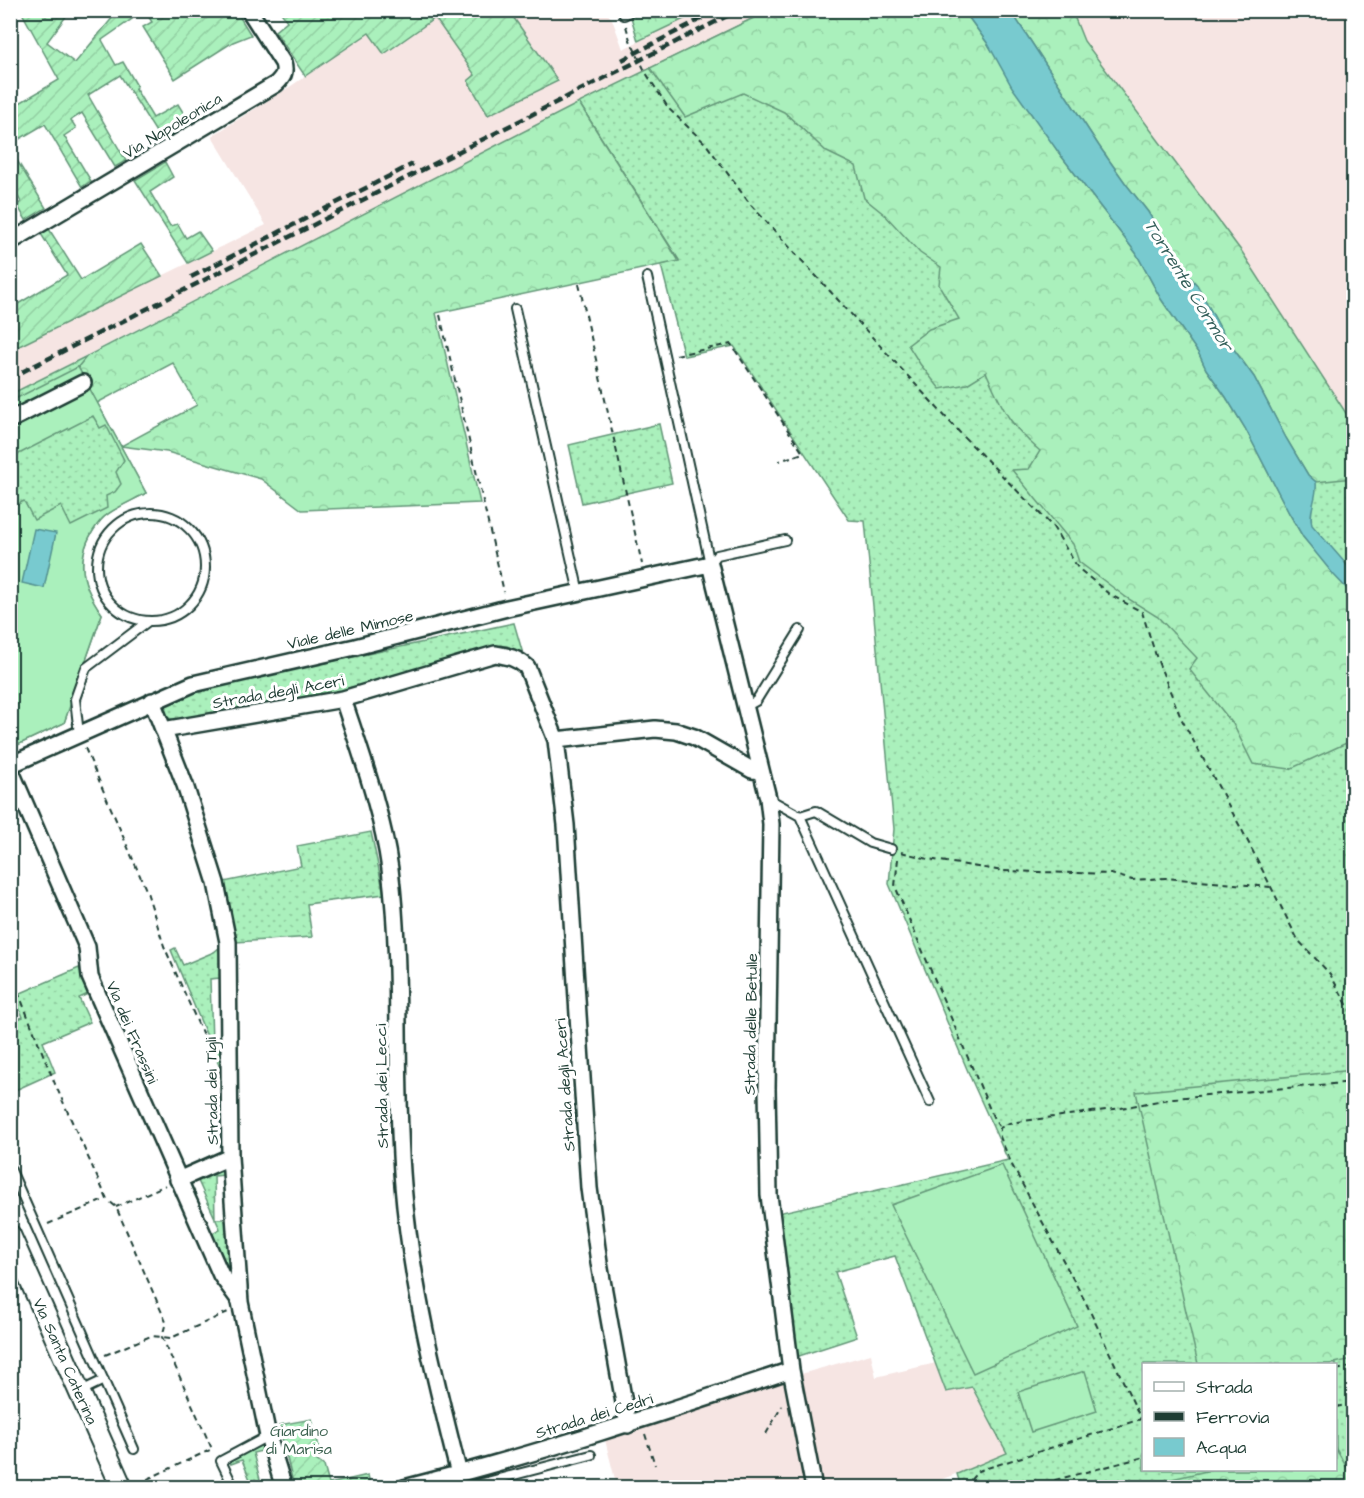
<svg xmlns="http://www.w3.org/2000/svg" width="1364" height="1498" viewBox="0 0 1364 1498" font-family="'Architects Daughter',sans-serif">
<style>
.built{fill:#f6e5e3}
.grass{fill:url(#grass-dots);stroke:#649678;stroke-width:1.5;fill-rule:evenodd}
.forest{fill:url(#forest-crowns);stroke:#649678;stroke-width:1.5}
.garden{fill:url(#garden-furrows);stroke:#649678;stroke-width:1.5}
.pitch{fill:#aaf0bc;stroke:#649678;stroke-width:1.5}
.water{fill:#78cacf;stroke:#549291;stroke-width:1.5}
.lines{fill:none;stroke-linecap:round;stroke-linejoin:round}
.service-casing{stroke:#1f3d34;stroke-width:12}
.minor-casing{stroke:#1f3d34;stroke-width:20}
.tertiary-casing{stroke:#1f3d34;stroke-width:24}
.path{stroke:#1f3d34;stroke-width:2;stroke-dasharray:6 4.5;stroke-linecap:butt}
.service{stroke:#fff;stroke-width:8}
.minor{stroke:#fff;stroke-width:15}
.tertiary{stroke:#fff;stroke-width:20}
.rail{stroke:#1f3d34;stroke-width:4.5;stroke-dasharray:9 4.5;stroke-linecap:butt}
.labels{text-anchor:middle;stroke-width:6;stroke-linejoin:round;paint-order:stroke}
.street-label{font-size:16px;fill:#1f3d34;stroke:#fff}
.park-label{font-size:16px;fill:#3b614f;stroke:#fff}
.water-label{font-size:18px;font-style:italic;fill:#35605b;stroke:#fff}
</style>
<defs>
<pattern id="grass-dots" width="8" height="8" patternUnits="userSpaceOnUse" patternTransform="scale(1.5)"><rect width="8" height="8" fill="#aaf0bc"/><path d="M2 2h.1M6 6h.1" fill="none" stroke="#92cfa2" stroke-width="1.8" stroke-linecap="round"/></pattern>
<pattern id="forest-crowns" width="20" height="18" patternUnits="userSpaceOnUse" patternTransform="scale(1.5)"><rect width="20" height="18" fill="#aaf0bc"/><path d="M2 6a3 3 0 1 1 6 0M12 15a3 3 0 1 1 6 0" fill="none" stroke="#92cfa2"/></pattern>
<pattern id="garden-furrows" width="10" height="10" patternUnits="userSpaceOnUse" patternTransform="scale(1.5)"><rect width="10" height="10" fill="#aaf0bc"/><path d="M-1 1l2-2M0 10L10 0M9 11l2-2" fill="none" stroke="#92cfa2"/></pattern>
</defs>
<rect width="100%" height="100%" fill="#fff"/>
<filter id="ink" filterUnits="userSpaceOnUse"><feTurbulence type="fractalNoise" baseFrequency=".0167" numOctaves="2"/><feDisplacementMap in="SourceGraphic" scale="12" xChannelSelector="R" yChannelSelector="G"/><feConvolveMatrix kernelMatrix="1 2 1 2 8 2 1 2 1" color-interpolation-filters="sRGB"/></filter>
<g filter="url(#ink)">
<path class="built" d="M 402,11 L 605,11 L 612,19 L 623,49 L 701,11 L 768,11 L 579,103 L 11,394 L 11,350 L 266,225 L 212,136 L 291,86 Z
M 1072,11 L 1353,11 L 1353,424 L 1242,252 L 1084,41 Z
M 871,1354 L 876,1377 L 936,1363 L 946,1391 L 972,1387 L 1007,1454 L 922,1487 L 823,1487 L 801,1374 Z
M 784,1379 L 806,1487 L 617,1487 L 605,1440 Z"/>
<path class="grass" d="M 768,11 L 966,11 L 1353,475 L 1353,1487 L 961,1487 L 957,1474 L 1007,1453 L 972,1387 L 946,1392 L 895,1256 L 835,1272 L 857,1337 L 796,1357 L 778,1213 L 1008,1160 L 972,1081 L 889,884 L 894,829 L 865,521 L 849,520 L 734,346 L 684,356 L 661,265 L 679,260 L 579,103 ZM 1144,1364 L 1336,1364 L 1336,1470 L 1144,1470 Z
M 87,356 L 78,367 L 146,493 C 134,500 109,510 101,520 C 74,552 79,582 102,614 L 64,723 L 11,748 L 11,394 Z
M 659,424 L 672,483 L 582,503 L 569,445 Z
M 514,623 L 523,654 L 507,646 L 493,646 L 340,692 L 176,720 L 168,718 L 165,711 L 167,702 L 197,690 Z
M 371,832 L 384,894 L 307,904 L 312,937 L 236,942 L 224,882 L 301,866 L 297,846 Z
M 220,947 L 220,978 L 210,979 L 212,1042 L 222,1042 L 221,1070 L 171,950 L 175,948 L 183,965 L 214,952 Z
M 79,968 L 90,993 L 79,998 L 90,1022 L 43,1042 L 55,1072 L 11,1092 L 10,1022 L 23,1017 L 14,996 Z
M 224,1165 L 225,1175 L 214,1176 L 215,1219 L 227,1219 L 230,1267 L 228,1268 L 226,1268 L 210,1234 L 220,1229 L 198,1181 L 187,1185 L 185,1181 Z
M 264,1442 L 266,1450 L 253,1453 L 262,1487 L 253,1487 L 242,1460 L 231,1464 L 228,1460 Z"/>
<path class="forest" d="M 629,10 L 701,11 L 638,41 Z
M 768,11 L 964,11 L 988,44 L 1059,153 L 1136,253 L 1161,299 L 1199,354 L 1206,369 L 1226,397 L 1245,428 L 1289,513 L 1303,537 L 1353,595 L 1353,740 L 1290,769 L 1253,764 L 1233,724 L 1189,669 L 1197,658 L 1158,617 L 1127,598 L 1079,562 L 1073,544 L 1012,470 L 1029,469 L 1040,451 C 1008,424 1003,409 986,372 L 967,384 L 940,389 L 920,364 L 908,345 L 929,329 L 959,319 L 939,285 L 941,267 L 920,253 L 885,215 L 864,198 L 856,166 L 827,152 L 784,112 L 743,93 L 685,117 L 650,68 Z
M 1011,11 L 1072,11 L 1084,41 L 1242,252 L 1353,424 L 1353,478 L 1316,482 L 1308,475 L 1286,438 L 1254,377 L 1225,337 L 1197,285 L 1175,260 L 1170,249 L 1148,212 L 1126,184 L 1099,146 Z
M 579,103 L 679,261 L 436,313 L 480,503 L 302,510 L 261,479 L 167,452 L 121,446 L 197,405 L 173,363 L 97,403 L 78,367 L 87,356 Z
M 1353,1070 L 1353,1359 L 1330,1364 L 1198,1364 L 1136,1092 Z
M 1336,1449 L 1349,1471 L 1352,1487 L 1137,1487 L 1211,1470 L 1336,1470 Z"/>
<path class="garden" d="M 21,11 L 41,11 L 46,16 L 51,11 L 70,11 L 47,42 L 75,63 L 118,11 L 126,11 L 132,19 L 102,40 L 116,65 L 123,62 L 137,86 L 135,88 L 153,118 L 178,104 L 189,122 L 161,140 L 120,75 L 88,95 L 126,161 L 115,167 L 82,113 L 71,120 L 76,128 L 64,136 L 91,181 L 82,187 L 45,124 L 11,144 L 11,108 L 59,80 Z
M 145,11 L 172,11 L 174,14 L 180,11 L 236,11 L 251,35 L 233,42 L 175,79 L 143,27 L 152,22 Z
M 280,11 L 509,11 L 558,81 L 488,115 L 468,81 L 475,75 L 435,18 L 384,54 L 369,33 L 305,76 L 275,31 L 287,21 Z
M 10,149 L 46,208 L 26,220 L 17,205 L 21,202 L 11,184 Z
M 165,162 L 173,177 L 150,192 L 170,226 L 178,224 L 186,238 L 198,231 L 212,251 L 188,263 L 135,180 Z
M 49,229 L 81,280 L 141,244 L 162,276 L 11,350 L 11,308 L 67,275 L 41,234 Z
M 312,1419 L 320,1451 L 316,1460 L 324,1466 L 329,1484 L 368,1475 L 370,1484 L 354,1487 L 294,1487 L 279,1425 Z"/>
<path class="pitch" d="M 78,367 L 146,493 C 134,500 109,510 101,520 C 74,552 79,582 102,614 L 64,723 L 11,748 L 10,505 L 12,507 L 24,501 L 34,520 L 61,506 L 71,526 L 107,508 L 106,496 L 115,492 L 121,484 L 116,472 L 124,460 L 106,425 L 100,428 L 93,416 L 11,458 L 11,401 Z
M 1002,1165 L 1077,1326 L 973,1373 L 891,1205 Z
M 1085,1371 L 1097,1411 L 1031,1432 L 1018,1392 Z"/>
<path class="water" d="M 964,11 L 1011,11 L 1099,146 L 1126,184 L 1148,212 L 1170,249 L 1175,260 L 1197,285 L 1225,337 L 1254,377 L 1286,438 L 1308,475 L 1316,482 C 1318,498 1308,510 1312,525 L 1353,572 L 1353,595 L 1333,574 L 1303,537 L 1289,513 L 1245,428 L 1226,397 L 1206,369 L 1199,354 L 1161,299 L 1136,253 L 1059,153 L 1012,87 L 988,44 Z
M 34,529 L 56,533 L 44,588 L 22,583 Z"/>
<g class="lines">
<defs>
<path id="service" d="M 624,15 L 633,10
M 647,277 L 710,564
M 515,309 L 579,593
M97 567a54 54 0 1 1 108 0a54 54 0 1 1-108 0Z
M 710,564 L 717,555 L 785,540
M 745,707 L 756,701 L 800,630
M 79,734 L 75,699 L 86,668 L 147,622
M 769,799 L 800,816 L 930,1102
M 800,816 L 816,811 L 870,843 L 891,849
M 10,1168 L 134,1449
M 81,1391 L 104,1380
M 234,1488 L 221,1461 L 268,1436
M 464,1488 L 591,1455"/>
<path id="minor" d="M 10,242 L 276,84 C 283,77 286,73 283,63 L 249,10
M 10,420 L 83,383
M 343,699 C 361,754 382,811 390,869 C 403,974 394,1080 403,1185 C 411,1283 435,1379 459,1474
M 152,701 L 185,785 L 216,883 L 228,942 L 230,1157 L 240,1302 L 268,1436 L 284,1488
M 163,730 L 343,699 L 495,654 C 508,656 517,658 527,667 L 556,740 L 566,825 L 589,1188 L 599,1263 L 628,1425
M 556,740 L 655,729 L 676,731 L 694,737 L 752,770 L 761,771
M 10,765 L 193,684 L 355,647 L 507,608 L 710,564 L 768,798 L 771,824 L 767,1089 L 769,1195 L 791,1370 L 814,1488
M 10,769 L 87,947 L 90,977 L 221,1275 L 240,1301
M 178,1180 L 230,1157
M 404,1488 C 535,1455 663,1413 791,1370"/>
<path id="tertiary" d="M 10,1235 L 122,1488"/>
</defs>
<use href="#service" class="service-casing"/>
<use href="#minor" class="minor-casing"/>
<use href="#tertiary" class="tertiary-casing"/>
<path class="path" d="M 626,26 L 630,40 L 646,73 L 669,109 L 706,144 L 750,204 L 962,435 L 1053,527 L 1078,568 L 1109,594 L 1142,612 L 1157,659 L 1181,718 L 1242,830 L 1298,940 L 1330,974 L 1354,1017
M 579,284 L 642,564
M 440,315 L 504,592
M 676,355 L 731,344 L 803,453 L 779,461
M 85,748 L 147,892 L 164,946 L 213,1058
M 901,852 L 928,859 L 1003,871 L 1111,874 L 1132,880 L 1166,878 L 1270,887
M 898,859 L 895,886 L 994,1119 L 1000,1128
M 10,972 L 55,1084 L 107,1199 L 116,1207 L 166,1322 L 162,1337 L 212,1449 L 139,1483
M 116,1207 L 166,1185
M 10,1211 L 14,1219
M 48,1224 L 106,1199
M 105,1355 L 151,1336 L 171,1338 L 228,1312
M 1336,1370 L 1354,1366
M 1336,1407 L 1354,1403
M 645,1434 L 655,1465
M 766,1434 L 782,1406
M 964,1488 L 978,1471 L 1141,1419 L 1086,1303 L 1012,1165 L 1000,1137 L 1000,1128 L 1009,1123 L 1121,1108 L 1174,1098 L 1354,1082
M 1024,1488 L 1144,1457"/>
<use href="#service" class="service"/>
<use href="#minor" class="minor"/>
<use href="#tertiary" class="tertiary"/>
<path class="rail" d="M 622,60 L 718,10
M 191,277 L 413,164
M 10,378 L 739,10"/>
</g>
</g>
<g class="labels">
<g class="street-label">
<text transform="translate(172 125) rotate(-31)" y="6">Via Napoleonica</text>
<text transform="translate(350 629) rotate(-13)" y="6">Viale delle Mimose</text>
<text transform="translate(278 691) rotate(-10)" y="6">Strada degli Aceri</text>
<text transform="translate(750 1024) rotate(-89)" y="6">Strada delle Betulle</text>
<text transform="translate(133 1032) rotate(67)" y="6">Via dei Frassini</text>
<text transform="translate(564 1085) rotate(-94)" y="6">Strada degli Aceri</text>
<text transform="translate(381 1086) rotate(-91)" y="6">Strada dei Lecci</text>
<text transform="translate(211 1091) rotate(-91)" y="6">Strada dei Tigli</text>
<text transform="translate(66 1361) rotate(66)" y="6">Via Santa Caterina</text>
<text transform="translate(594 1415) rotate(-17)" y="6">Strada dei Cedri</text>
</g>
<g class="park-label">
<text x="299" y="1436">Giardino<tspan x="299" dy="18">di Marisa</tspan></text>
</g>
<g class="water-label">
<text transform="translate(1189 285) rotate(58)" y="6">Torrente Cormor</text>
</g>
</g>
<rect width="1364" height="1498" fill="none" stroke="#fff" stroke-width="36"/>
<rect x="18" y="18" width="1328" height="1462" fill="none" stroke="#1f3d34" stroke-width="2" filter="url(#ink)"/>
<rect x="1142" y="1363" width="195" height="108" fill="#ffffff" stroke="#a5b1ae" stroke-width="1.5"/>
<rect x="1154" y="1382" width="30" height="9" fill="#ffffff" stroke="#a5b1ae" stroke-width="1.5"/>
<text x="1196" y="1393" font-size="18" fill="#1f3d34">Strada</text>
<rect x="1154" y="1412" width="30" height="9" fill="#1f3d34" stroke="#a5b1ae" stroke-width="1.5"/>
<text x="1196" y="1423" font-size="18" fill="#1f3d34">Ferrovia</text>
<rect x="1154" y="1438" width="30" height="18" fill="#78cacf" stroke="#a5b1ae" stroke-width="1.5"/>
<text x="1196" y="1453" font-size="18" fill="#1f3d34">Acqua</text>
</svg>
